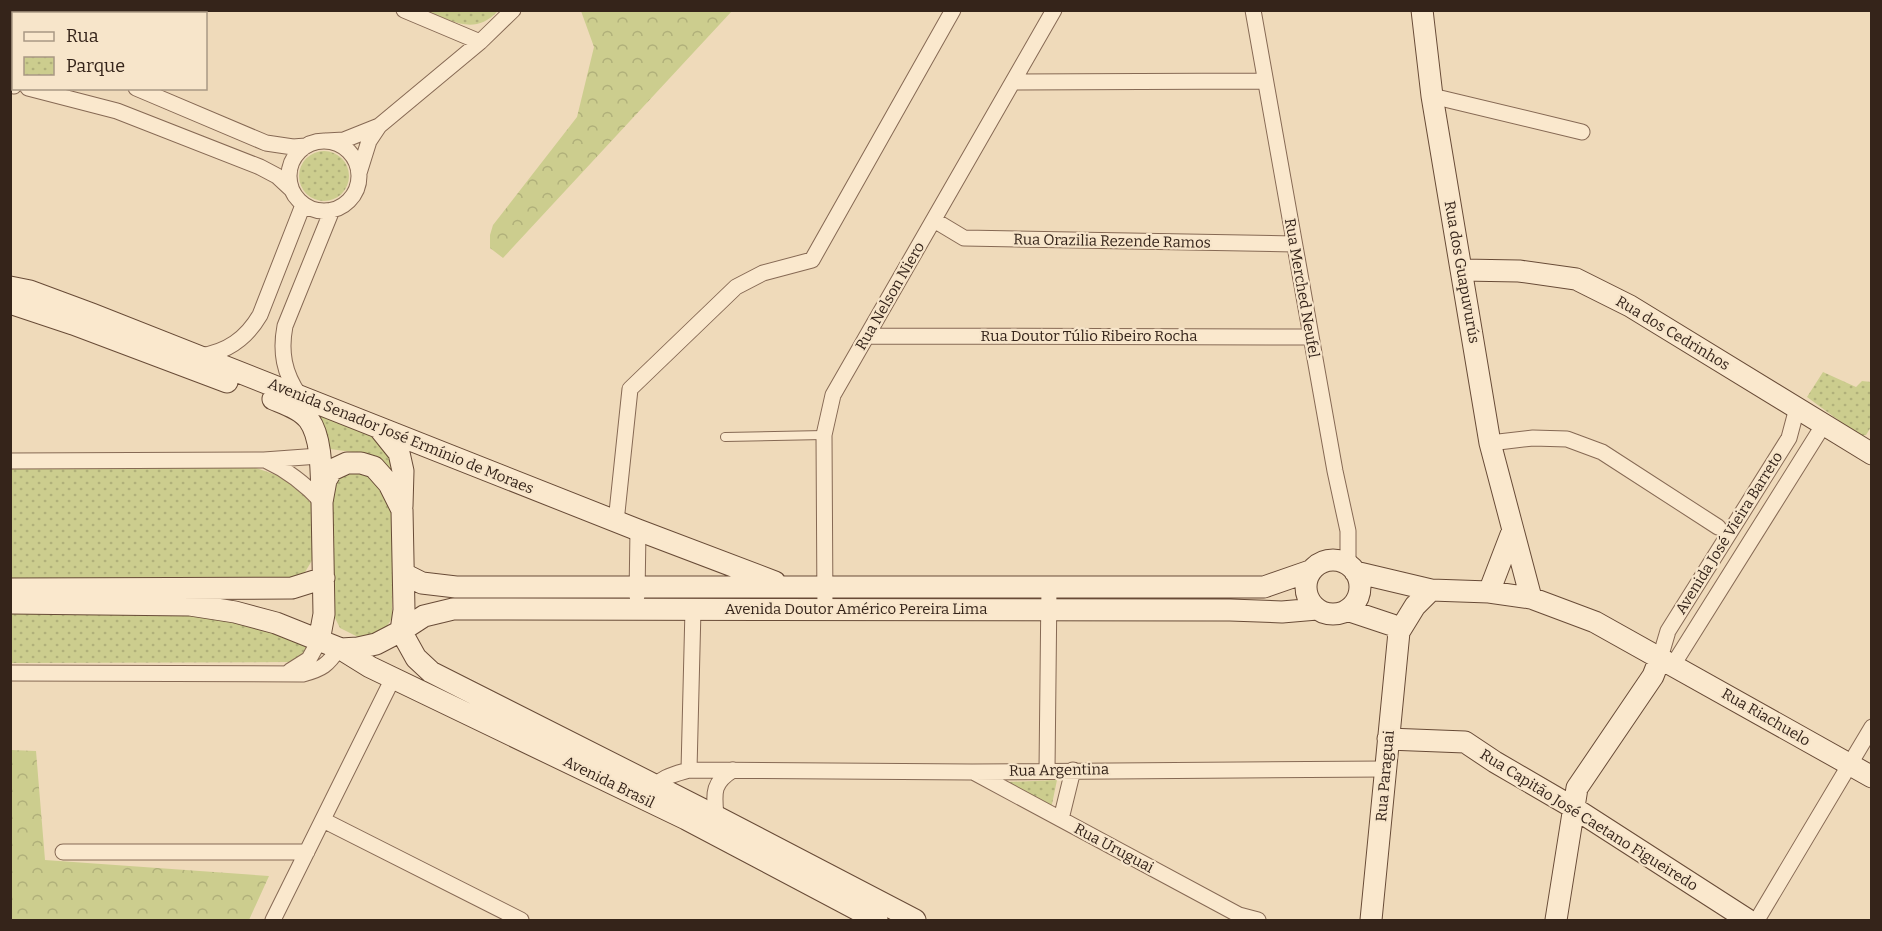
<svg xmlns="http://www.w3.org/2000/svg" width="1882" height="931" viewBox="0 0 1882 931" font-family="Bitter,serif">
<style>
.forest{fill:url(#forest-crowns)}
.park{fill:url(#park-dots)}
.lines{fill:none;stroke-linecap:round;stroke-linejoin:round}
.lane-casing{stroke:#866954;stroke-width:10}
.street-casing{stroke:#866954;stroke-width:17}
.secondary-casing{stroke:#684b37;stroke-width:23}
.lane{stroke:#fae8cd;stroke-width:8}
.street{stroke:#fae8cd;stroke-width:15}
.secondary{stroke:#fae8cd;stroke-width:21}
.labels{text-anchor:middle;stroke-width:4.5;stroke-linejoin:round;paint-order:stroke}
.street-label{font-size:15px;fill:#35241a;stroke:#f7e5ca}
</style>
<defs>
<pattern id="forest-crowns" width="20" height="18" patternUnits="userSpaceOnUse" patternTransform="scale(1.5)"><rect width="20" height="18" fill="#cccd8e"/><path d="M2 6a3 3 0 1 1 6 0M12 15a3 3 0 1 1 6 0" fill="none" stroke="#b0b07a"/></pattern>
<pattern id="park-dots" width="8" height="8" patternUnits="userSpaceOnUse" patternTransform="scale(1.5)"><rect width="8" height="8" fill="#cccd8e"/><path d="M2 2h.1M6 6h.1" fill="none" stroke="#b0b07a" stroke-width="1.8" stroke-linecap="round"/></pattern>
</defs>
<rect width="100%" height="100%" fill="#efdaba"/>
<path class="forest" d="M 581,11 L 732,11 L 503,258 L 490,248 L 490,235 L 493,225 L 577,117 L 594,47 Z
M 11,750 L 36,751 L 45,860 L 269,876 L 249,920 L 11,920 Z"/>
<path class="park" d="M 426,11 L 498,11 C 474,36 454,21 426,11 Z
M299 176a25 25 0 1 1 50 0a25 25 0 1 1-50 0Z
M 1823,372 L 1856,387 L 1862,381 L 1871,382 L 1871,427 L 1866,435 L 1860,436 L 1807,397 Z
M 303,405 L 359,426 L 388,448 L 397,478 L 360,453 L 330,449 C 325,427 322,419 303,405 Z
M 11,467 L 253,467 L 282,477 L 299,489 L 313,506 L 316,554 L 305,572 L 287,583 L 11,583 Z
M 343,470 L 371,472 L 392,508 L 392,618 L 384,631 L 373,638 L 358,637 L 340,628 L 332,612 L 327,507 L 335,478 Z
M 10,611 L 167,611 L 247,621 L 309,646 L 305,656 L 292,662 L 11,663 Z
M 1057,780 L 1051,809 L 1007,782 Z"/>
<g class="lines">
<defs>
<path id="lane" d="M 725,437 L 824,435"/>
<path id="street" d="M 404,10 L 480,42
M 1253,10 L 1335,471 L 1348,531 L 1348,565
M 10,56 L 14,57
M 1013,82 L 1265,81
M 10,85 L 14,86
M 28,88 L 117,111 L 260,167 L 277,176 L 291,189
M 136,88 L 266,143 L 293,147 L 306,146
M 1432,96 L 1582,132
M 326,141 L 344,140 L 379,126 L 480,42 L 513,10
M289 176a35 35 0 1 1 70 0a35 35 0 1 1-70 0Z
M 359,173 L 369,141 L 379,126
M 934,220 L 964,238 L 1294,244
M 867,336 L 1311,337
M 200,356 C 227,352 246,339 260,315 L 303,205
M 299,395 C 284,373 280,352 285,326 L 332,210
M 1490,443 L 1533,438 L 1567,439 L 1602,452 L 1718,527
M 10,461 L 264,460 L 319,456
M 267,461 C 289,471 305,484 322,502
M 616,522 L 630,389 L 736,287 L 763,273 L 812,260 L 953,10
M 637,596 L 638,530
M 825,610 L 824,435 L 833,395 L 1054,10
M 1660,658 L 1668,631 L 1789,438 L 1797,408
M 1673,665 L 1824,424
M 290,671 L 309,659 L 319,641
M 10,673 L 303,674 C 322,669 328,665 339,648
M 689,770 L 693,609
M 1047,770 L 1049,586
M 975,773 L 1239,915 L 1258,920
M 652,791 C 659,777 675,774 689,770 L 972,772 L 1385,769
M 716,816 C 714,793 712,783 733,770
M 1061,819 L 1073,770
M 323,820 L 521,920
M 63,852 L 307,852
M 273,920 L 393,678
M 1757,920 L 1872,727"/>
<path id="secondary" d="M 1422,10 L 1432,96 L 1490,443 L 1531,598
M 1462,270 L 1519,271 L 1576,279 L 1630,306 L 1872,454
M 10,287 L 30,291 L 92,314 L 638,530 L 775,582
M 10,303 L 73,324 L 227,382
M 273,399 C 285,404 301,409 309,420 C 323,439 321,479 322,502
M 379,428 L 399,453 L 403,471 L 402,506
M1306 587a27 27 0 1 1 54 0a27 27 0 1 1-54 0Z
M 1355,572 L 1431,590 L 1489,592 L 1531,598 L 1595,622 L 1872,777
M 404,574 L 422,583 L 456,587 L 1264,587 L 1310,571
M 10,589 L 292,588 L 324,578
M 1489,592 L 1512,532
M 10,603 L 190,605 L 235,612 L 276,623 L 341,649 L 370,667 L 686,819 L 877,920
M 1347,610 L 1392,625 L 1399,632
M 401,631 L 416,658 L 431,672 L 702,809 L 915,920
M 319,641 L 324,614 L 322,502 L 326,480 L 332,470 L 347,463 L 361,463 L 374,467 L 389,484 L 402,510 L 404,610 L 401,631
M 341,649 L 358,648 L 376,644 L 401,631 L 424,616 L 453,609 L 1230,610 L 1282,612 L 1317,609
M 1388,739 L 1465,742 L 1495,762 L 1574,808 L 1748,920
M 1371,920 L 1399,632 L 1415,606 L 1431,590
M 1556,920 L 1577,788 L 1653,676 L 1660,658"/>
</defs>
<use href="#lane" class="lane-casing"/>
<use href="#street" class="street-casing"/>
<use href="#secondary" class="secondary-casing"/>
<use href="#lane" class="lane"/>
<use href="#street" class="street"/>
<use href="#secondary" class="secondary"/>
</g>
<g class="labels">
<g class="street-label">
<text transform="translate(1112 241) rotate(1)" y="5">Rua Orazilia Rezende Ramos</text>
<text transform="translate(1462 272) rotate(80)" y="5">Rua dos Guapuvurús</text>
<text transform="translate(1302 288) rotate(80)" y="5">Rua Merched Neufel</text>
<text transform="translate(890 296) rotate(-60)" y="5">Rua Nelson Niero</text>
<text transform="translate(1673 333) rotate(31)" y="5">Rua dos Cedrinhos</text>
<text x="1089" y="341">Rua Doutor Túlio Ribeiro Rocha</text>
<text transform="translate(401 436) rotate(22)" y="5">Avenida Senador José Ermínio de Moraes</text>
<text transform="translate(1729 533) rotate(-58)" y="5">Avenida José Vieira Barreto</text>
<text x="856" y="614">Avenida Doutor Américo Pereira Lima</text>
<text transform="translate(1766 717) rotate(30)" y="5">Rua Riachuelo</text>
<text transform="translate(1059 770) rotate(-1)" y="5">Rua Argentina</text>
<text transform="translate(1385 776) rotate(-85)" y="5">Rua Paraguai</text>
<text transform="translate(609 782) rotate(26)" y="5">Avenida Brasil</text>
<text transform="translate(1589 820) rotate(32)" y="5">Rua Capitão José Caetano Figueiredo</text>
<text transform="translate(1114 848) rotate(28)" y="5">Rua Uruguai</text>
</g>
</g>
<rect width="1882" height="931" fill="none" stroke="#35241a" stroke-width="24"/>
<rect x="12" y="12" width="195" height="78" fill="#f7e5ca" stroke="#a99884" stroke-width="1.5"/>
<rect x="24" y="32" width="30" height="9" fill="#fae8cd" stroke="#a99884" stroke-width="1.5"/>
<text x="66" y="42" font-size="18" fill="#35241a">Rua</text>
<rect x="24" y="57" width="30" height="18" fill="url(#park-dots)" stroke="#a99884" stroke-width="1.5"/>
<text x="66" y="72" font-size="18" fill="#35241a">Parque</text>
</svg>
